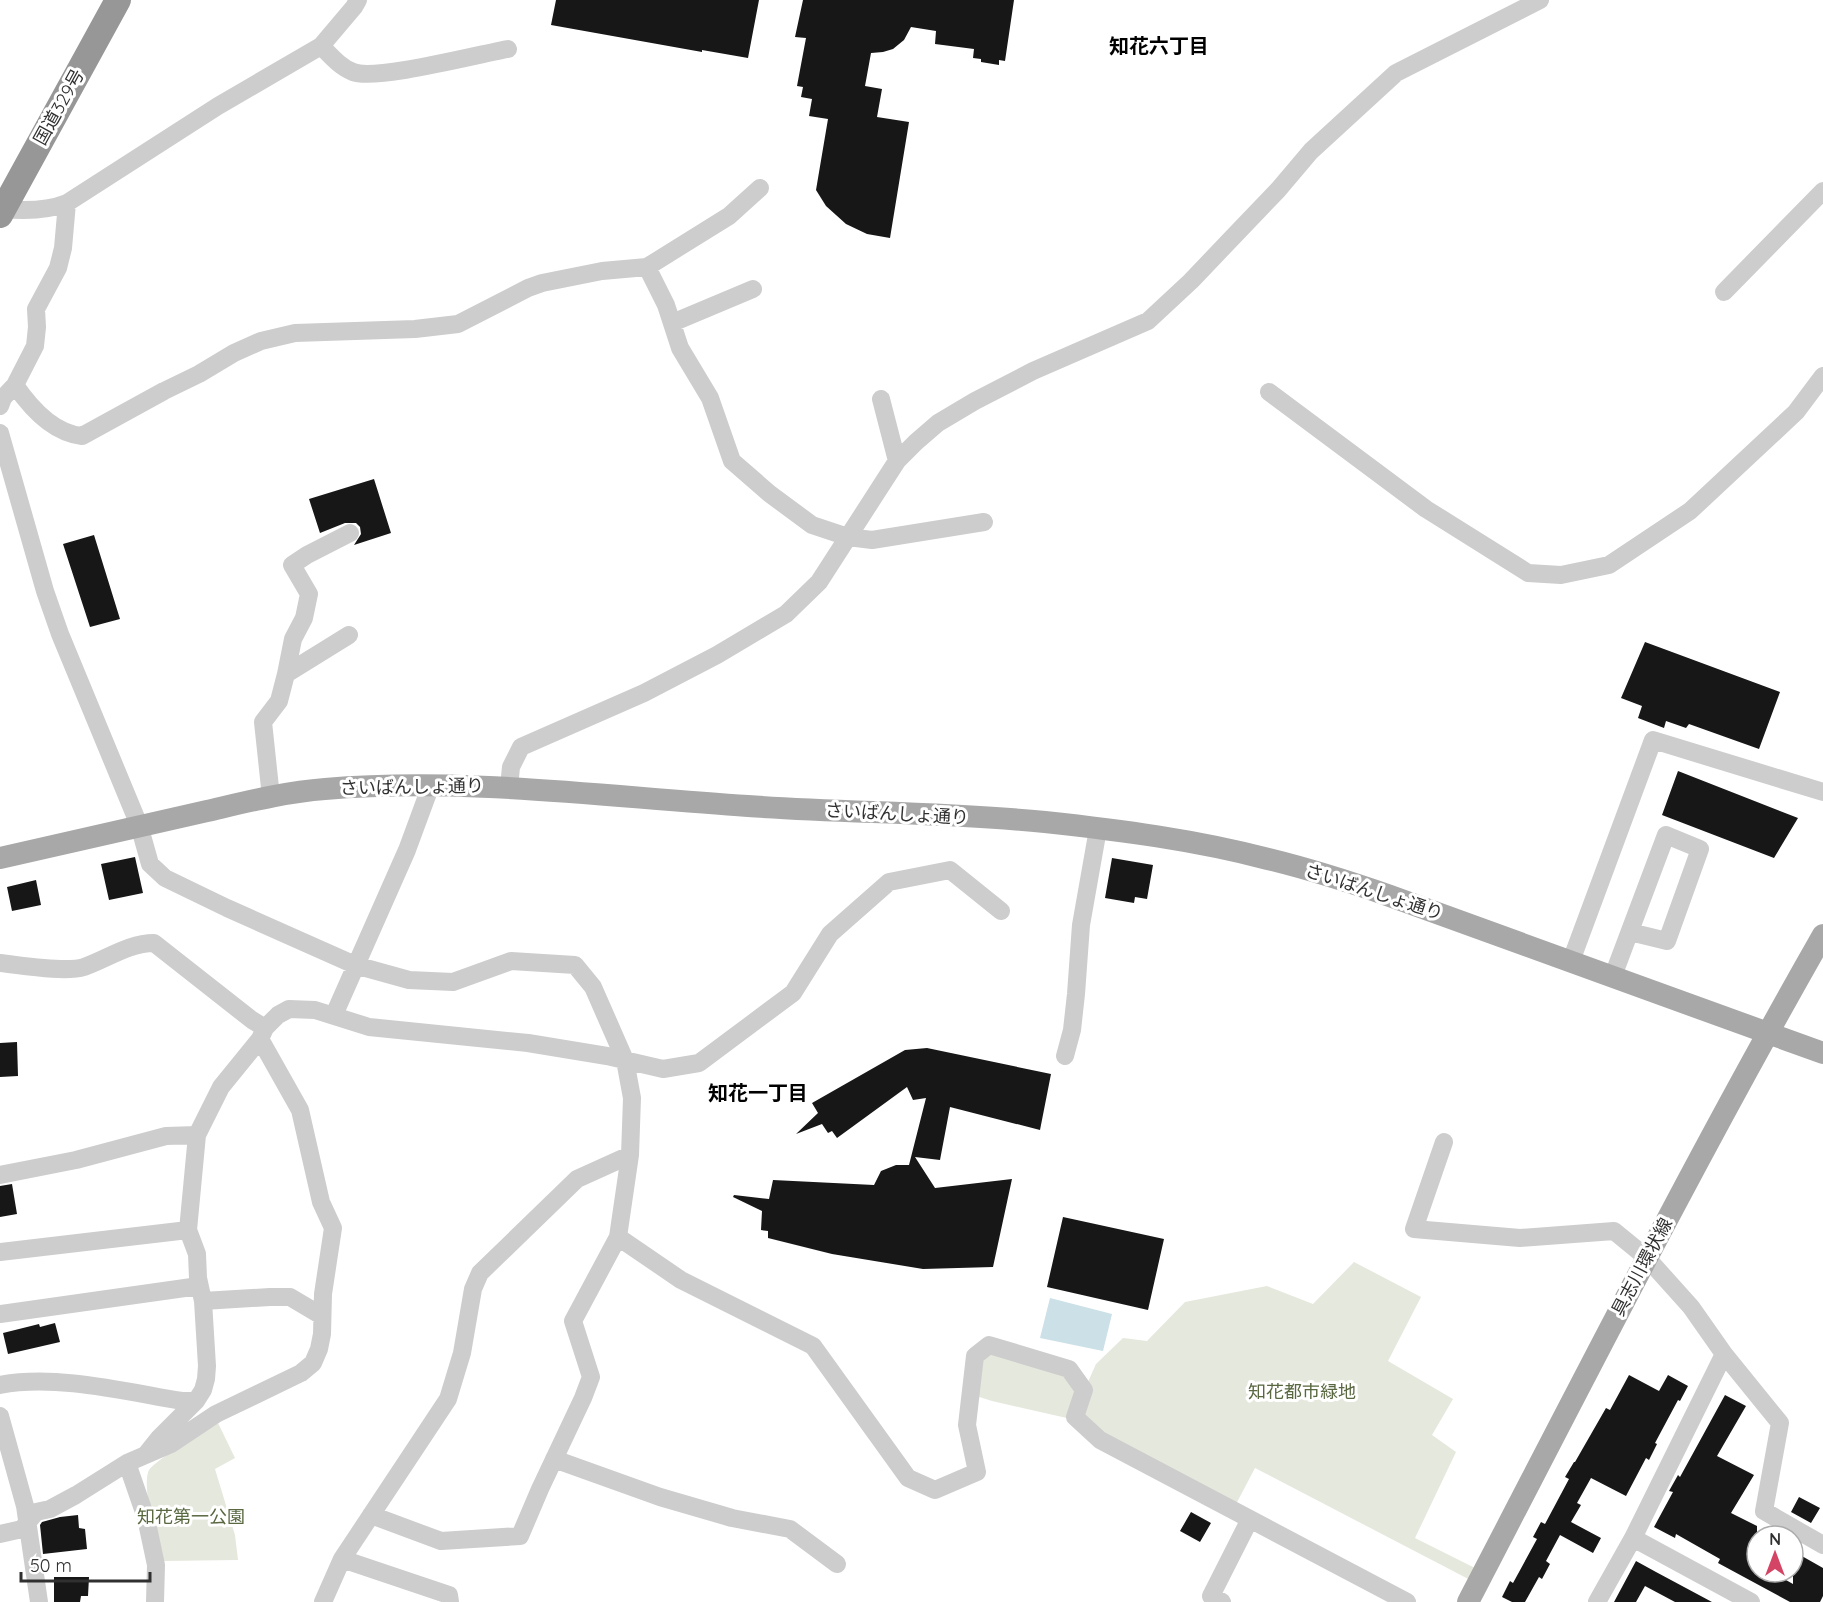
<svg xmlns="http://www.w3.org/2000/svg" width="1823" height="1602" viewBox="0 0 1823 1602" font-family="Quicksand,'Noto Sans JP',sans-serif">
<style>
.green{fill:#e5e8dc}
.water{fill:#cbe0e7}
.building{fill:#171717}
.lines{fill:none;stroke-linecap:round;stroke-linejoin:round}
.minor{stroke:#cdcdcd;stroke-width:18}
.major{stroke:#a8a8a8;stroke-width:22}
.highway{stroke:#979797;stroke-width:26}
.labels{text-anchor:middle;stroke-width:6;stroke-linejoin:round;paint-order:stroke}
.street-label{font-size:18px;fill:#303030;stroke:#fff}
.park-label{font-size:18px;fill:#596841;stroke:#fff}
.neighbourhood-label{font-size:20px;font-weight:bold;fill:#000;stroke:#fff}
</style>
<rect width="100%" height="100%" fill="#fff"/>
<path class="green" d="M 1354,1262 L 1421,1297 L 1388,1361 L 1453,1399 L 1432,1435 L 1456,1452 L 1415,1538 L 1485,1573 L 1478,1584 L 1255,1468 L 1234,1508 L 1080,1421 L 992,1401 L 970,1394 L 989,1345 L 1069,1369 L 1084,1391 L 1096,1364 L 1123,1338 L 1147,1341 L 1185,1302 L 1267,1286 L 1313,1304 Z
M 218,1423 L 235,1458 L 215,1469 L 235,1535 L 238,1560 L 161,1561 C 157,1542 141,1486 149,1470 C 155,1460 206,1431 218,1423 Z"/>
<path class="water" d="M 1050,1298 L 1112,1314 L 1103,1351 L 1040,1338 Z"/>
<path class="building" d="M 556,0 L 759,0 L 748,58 L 702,50 L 702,52 L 551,25 Z
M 803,0 L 1014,0 L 1005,61 L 999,60 L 999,65 L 981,62 L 981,59 L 973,58 L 974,49 L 935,44 L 936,31 L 911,27 L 904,40 L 893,49 L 883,52 L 871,53 L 865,86 L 882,89 L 877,117 L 909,122 L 890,238 L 867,234 L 846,224 L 826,206 L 816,190 L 828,119 L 809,116 L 812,99 L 801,97 L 803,87 L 797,86 L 806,38 L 795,37 Z
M 374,479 L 391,533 L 354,545 L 361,534 L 360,527 L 356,523 L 345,523 L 320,533 L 309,499 Z
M 94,535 L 120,619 L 90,627 L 63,544 Z
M 1645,642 L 1780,692 L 1759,749 L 1689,724 L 1686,728 L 1666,721 L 1664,728 L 1638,718 L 1642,706 L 1621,698 Z
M 1678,771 L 1798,818 L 1774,858 L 1662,815 Z
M 135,857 L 143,893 L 109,900 L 101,864 Z
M 1112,858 L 1153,865 L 1147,899 L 1135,897 L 1134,903 L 1105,898 Z
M 36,880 L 41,905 L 12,911 L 7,887 Z
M 17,1042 L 18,1076 L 0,1077 L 0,1043 Z
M 927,1048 L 1051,1074 L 1040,1130 L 950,1107 L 940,1160 L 915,1157 L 935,1188 L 1012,1179 L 993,1267 L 923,1269 L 832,1254 L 768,1238 L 768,1231 L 761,1230 L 762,1211 L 733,1197 L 734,1195 L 769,1199 L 773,1180 L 874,1185 L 881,1171 L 896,1165 L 909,1165 L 926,1098 L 913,1100 L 907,1087 L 837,1138 L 832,1131 L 828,1133 L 822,1124 L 796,1134 L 818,1113 L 812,1103 L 905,1050 Z
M 12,1184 L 17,1214 L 0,1217 L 0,1186 Z
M 1063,1217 L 1164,1239 L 1148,1310 L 1047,1287 Z
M 55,1323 L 60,1342 L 8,1354 L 3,1333 L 39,1324 L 40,1327 Z
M 1629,1375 L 1659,1391 L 1668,1375 L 1688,1386 L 1680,1401 L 1678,1400 L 1655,1443 L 1657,1444 L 1649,1460 L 1646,1458 L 1626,1496 L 1591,1478 L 1577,1503 L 1581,1505 L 1571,1522 L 1601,1538 L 1593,1553 L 1560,1535 L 1546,1561 L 1550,1564 L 1542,1579 L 1539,1577 L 1525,1602 L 1512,1602 L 1502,1597 L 1510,1581 L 1513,1583 L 1537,1539 L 1533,1537 L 1541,1522 L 1545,1524 L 1569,1479 L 1565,1477 L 1574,1462 L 1575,1462 L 1606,1408 L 1610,1410 Z
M 1725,1395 L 1746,1406 L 1717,1456 L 1754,1475 L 1731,1513 L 1757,1526 L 1757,1572 L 1772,1572 L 1793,1584 L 1793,1551 L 1823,1568 L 1823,1596 L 1820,1602 L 1790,1602 L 1718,1563 L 1720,1559 L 1676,1534 L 1675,1538 L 1654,1527 L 1673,1492 L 1669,1491 L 1678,1475 L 1680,1477 Z
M 1799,1497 L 1820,1508 L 1811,1523 L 1791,1512 Z
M 1191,1512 L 1211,1523 L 1200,1542 L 1180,1531 Z
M 78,1515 L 79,1528 L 85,1529 L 87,1549 L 43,1554 L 40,1525 L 42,1522 L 60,1517 Z
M 1636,1561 L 1656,1572 L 1712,1602 L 1675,1602 L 1645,1586 L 1636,1602 L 1614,1602 Z
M 54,1577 L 89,1577 L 88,1596 L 81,1596 L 80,1602 L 54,1602 Z"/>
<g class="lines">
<path class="minor" d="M 321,46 C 331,56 340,67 353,72 C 376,81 479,54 508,49
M 3,209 C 25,211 47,211 67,203 L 218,106 L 321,46 L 354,7 L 358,0
M 647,267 L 729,216 L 760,188
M 1724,292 L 1823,191
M 672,323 L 753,289
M 15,385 C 30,407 53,433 82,436 L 164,391 L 199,374 L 234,353 L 261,341 L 295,333 L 415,329 L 458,324 L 528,288 L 542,283 L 602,271 L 647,267 L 666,305 L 680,348 L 710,398 L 732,461 L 770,494 L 812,525 L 848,537 L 872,540 L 984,522
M 1269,392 L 1426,509 L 1528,573 L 1561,575 L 1609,565 L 1690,511 L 1796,412 L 1823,376
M 881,399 L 897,461
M 0,406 L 3,398 L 15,385 L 35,346 L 37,327 L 36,309 L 58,268 L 63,248 L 67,203
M 0,433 L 45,591 L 60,634 L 139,825 L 150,864 L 165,878 L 227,908 L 355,965 L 409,980 L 453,982 L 511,961 L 575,965 L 593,987 L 625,1060 L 632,1098 L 630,1155 L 618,1237 L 681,1280 L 813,1346 L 908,1478 L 935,1490 L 977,1472 L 967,1425 L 975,1356 L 989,1345 L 1069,1369 L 1084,1390 L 1075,1417 L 1100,1440 L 1407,1602
M 286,674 L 293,639 L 304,618 L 309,594 L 292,565 L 307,555 L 350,533
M 509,787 L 511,767 L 521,747 L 644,693 L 717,655 L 786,614 L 819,582 L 897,461 L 916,442 L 938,423 L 975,401 L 1033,371 L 1148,321 L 1191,281 L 1232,238 L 1278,190 L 1311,151 L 1396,73 L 1540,0
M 271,797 L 263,722 L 279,701 L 286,674 L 349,635
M 1571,961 L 1653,740 L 1823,792
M 0,963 C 20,965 65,973 84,967 C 107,959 129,943 154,943 L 252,1020 L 265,1028
M 1613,976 L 1666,835 L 1700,849 L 1667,941 L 1630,932
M 334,1015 L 407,850 L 431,785
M 1065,1056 L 1072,1030 L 1076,994 L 1081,925 L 1098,829
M 1444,1142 L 1414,1229 L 1520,1238 L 1614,1231 L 1647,1258 L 1691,1307 L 1724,1354 L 1780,1423 L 1764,1511 L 1823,1545
M 0,1175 L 76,1160 L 166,1136 L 197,1135
M 0,1252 L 188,1230
M 203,1301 L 270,1297 L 290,1297 L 322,1316
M 0,1314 L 199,1286
M 0,1385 C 56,1374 127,1392 182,1401 L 196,1401
M 0,1416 L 25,1506 L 39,1602
M 147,1453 L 159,1438 L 196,1401 L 203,1390 L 206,1379 L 207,1366 L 203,1301 L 198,1278 L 197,1254 L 188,1230 L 197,1135 L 221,1087 L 260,1039 L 265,1028 L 278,1015 L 289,1009 L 315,1010 L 369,1027 L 528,1043 L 607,1056 L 663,1069 L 699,1063 L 793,993 L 830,934 L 889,882 L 950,870 L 1001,911
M 554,1459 L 660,1497 L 732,1518 L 790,1529 L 837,1564
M 127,1463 L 146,1518 L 156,1565 L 155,1602
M 371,1515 L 441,1541 L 520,1536 L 540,1489 L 583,1398 L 591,1377 L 573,1321 L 618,1237
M 0,1534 L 22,1529 L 36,1512 L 50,1509 L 76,1495 L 127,1463 L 171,1444 L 216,1414 L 301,1373 L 313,1363 L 319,1349 L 322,1334 L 323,1294 L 333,1228 L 321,1202 L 300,1110 L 260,1039
M 1633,1538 L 1751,1602
M 342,1559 L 449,1595 L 450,1602
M 323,1602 L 342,1559 L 448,1399 L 462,1353 L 473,1289 L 480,1273 L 577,1179 L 630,1155
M 1222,1602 L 1211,1596 L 1250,1519
M 1597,1602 L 1633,1538 L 1724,1354"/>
<path class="major" d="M 0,858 C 69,842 138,826 207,811 C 246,802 285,792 325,789 C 466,777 607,797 748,806 C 847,813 946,812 1045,822 C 1119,830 1196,840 1268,859 C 1309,869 1350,882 1390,896 L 1823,1053
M 1468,1602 C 1584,1379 1698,1154 1823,935"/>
<path class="highway" d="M 0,215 L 118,0"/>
</g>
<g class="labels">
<g class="street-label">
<text transform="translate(59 107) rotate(-61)" y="6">国道329号</text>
<text transform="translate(412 787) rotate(-1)" y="6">さいばんしょ通り</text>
<text transform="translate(897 814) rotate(3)" y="6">さいばんしょ通り</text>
<text transform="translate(1374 892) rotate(18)" y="6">さいばんしょ通り</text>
<text transform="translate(1642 1267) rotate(-62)" y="6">具志川環状線</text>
</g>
<g class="park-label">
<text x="1302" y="1398">知花都市緑地</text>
<text x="191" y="1523">知花第一公園</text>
</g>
<g class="neighbourhood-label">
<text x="1159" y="53">知花六丁目</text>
<text x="758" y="1100">知花一丁目</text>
</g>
</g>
<g transform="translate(1775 1554)"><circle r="28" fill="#ffffff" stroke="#acacac" stroke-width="1.5"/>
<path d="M0-4.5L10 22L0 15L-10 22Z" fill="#d44464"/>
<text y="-9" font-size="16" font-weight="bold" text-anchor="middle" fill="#303030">N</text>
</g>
<path d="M21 1572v9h129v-9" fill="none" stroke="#303030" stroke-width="3"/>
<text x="30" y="1572" font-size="18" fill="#303030" stroke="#ffffff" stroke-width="4.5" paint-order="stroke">50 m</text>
</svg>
